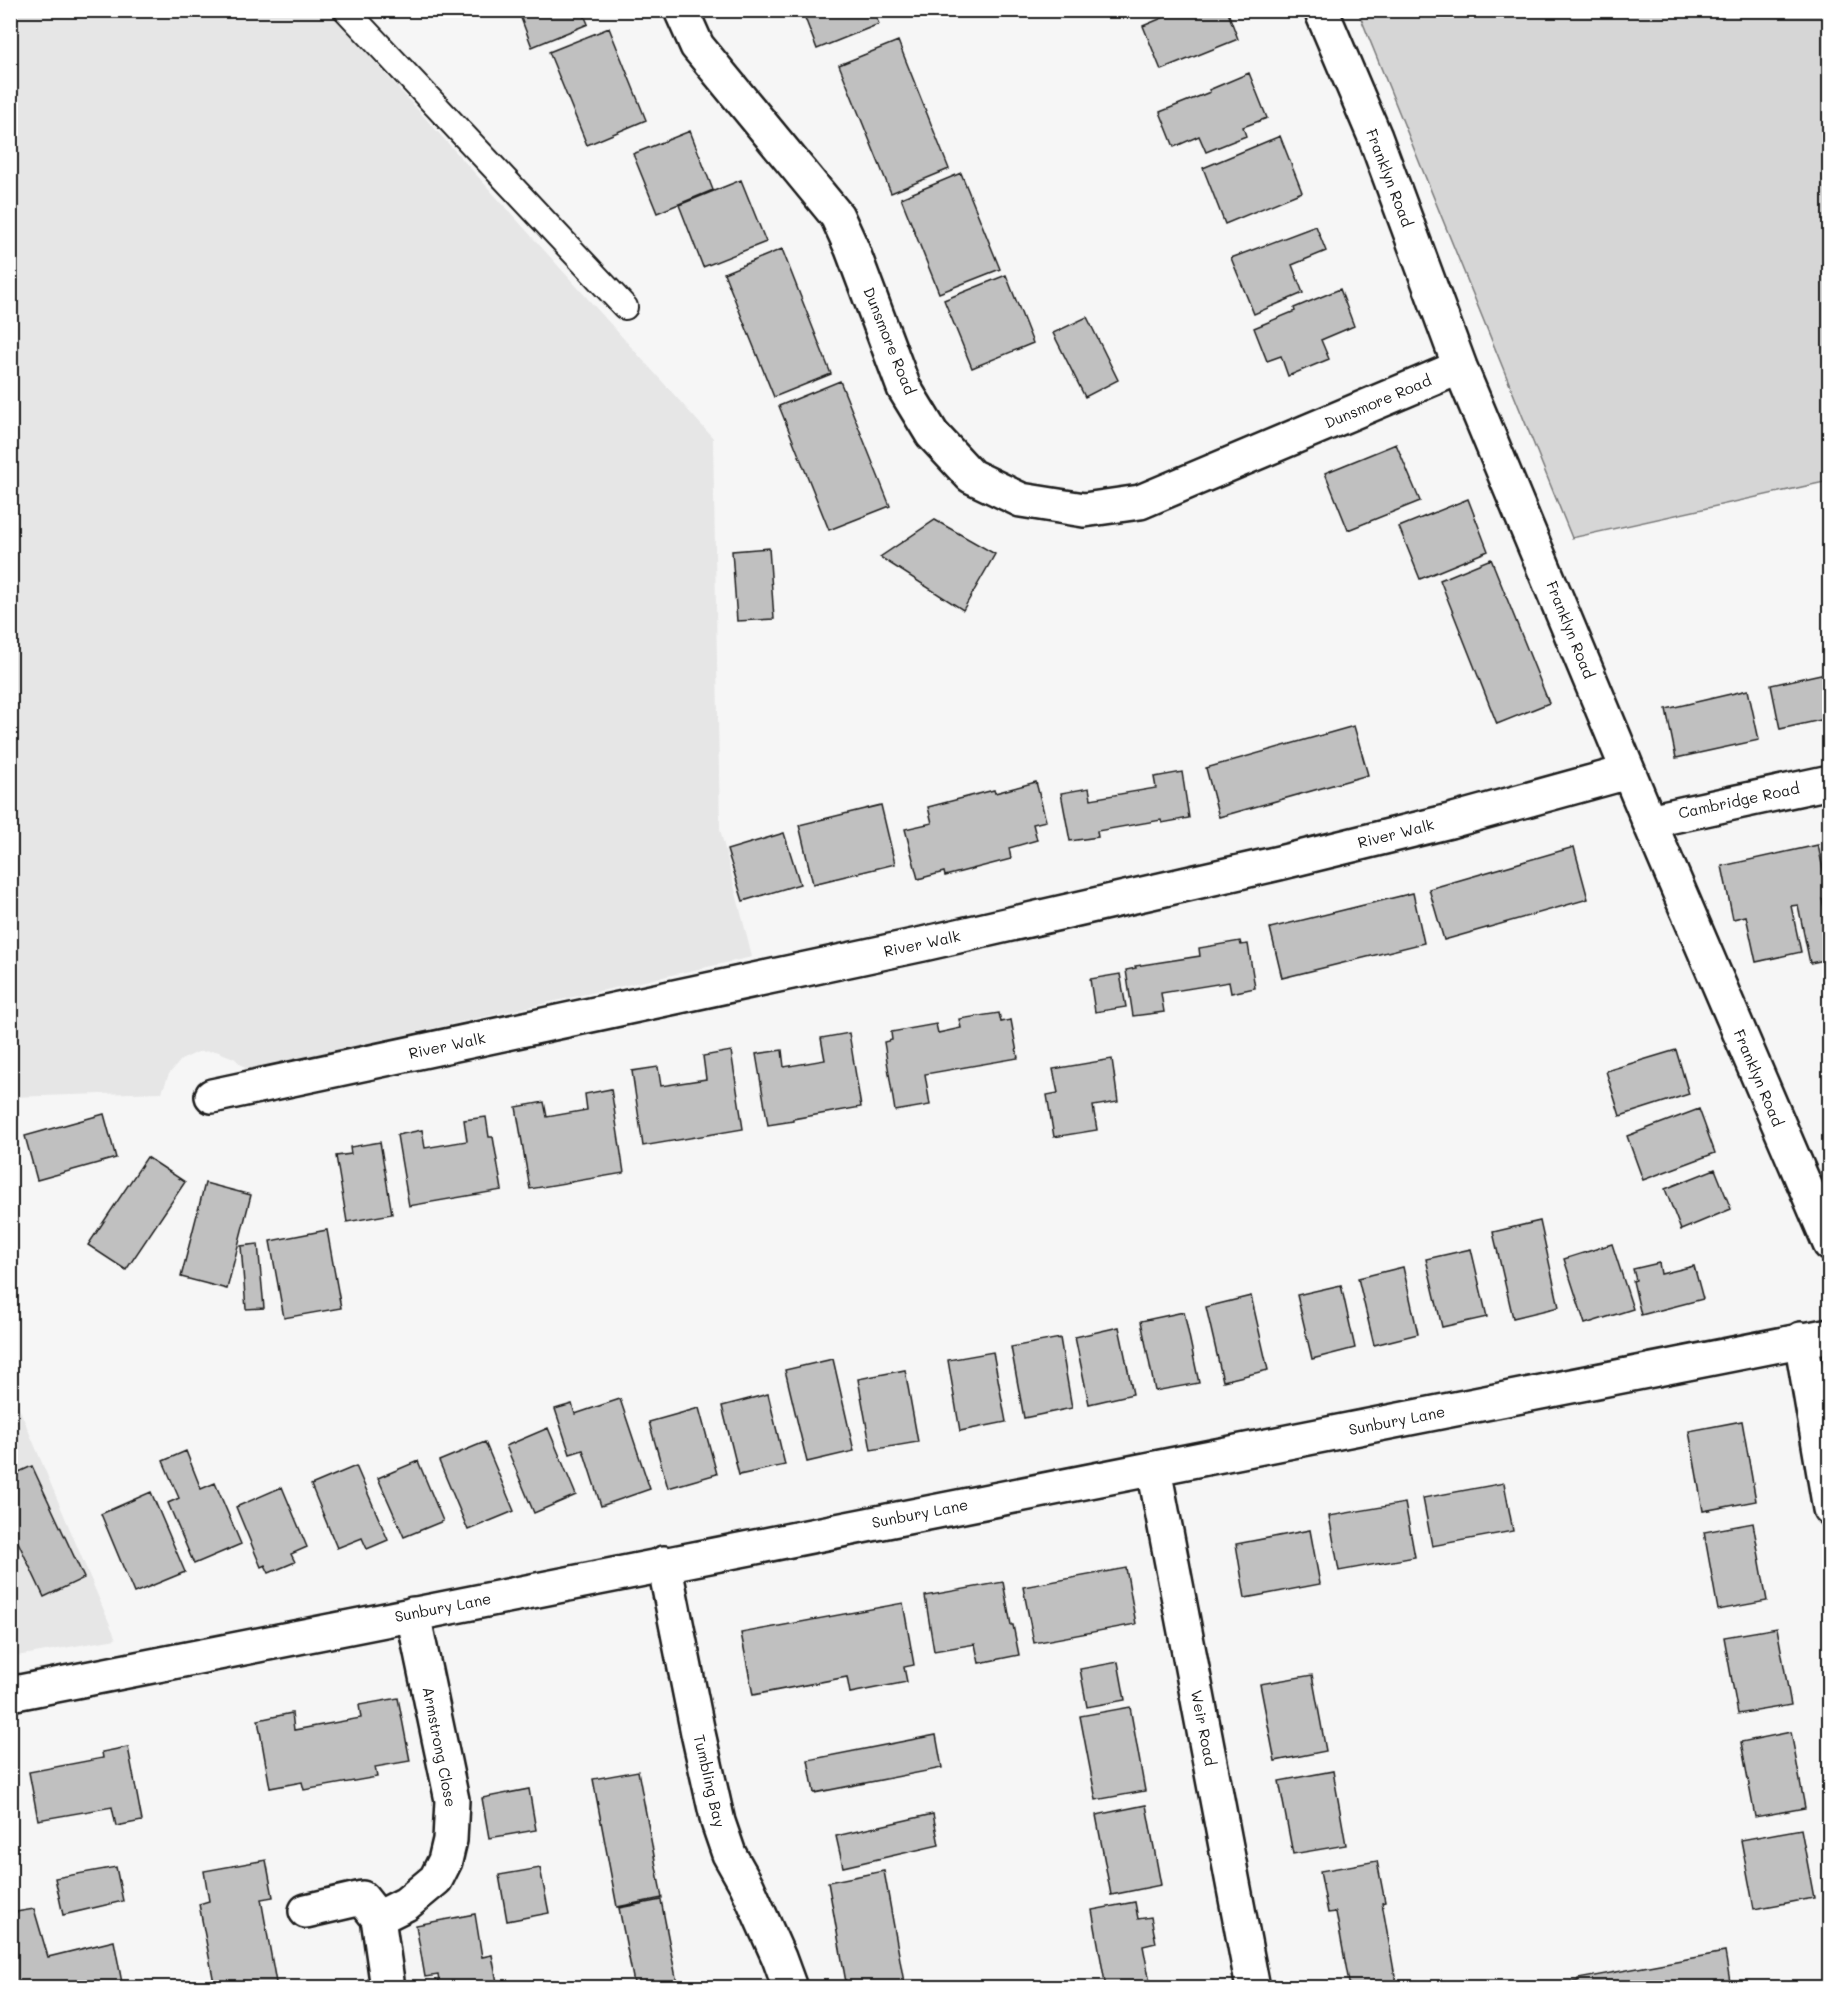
<svg xmlns="http://www.w3.org/2000/svg" width="1840" height="1998" viewBox="0 0 1840 1998" font-family="Mali,sans-serif">
<style>
.built{fill:#e6e6e6}
.green{fill:#d6d6d6;stroke:#797979;stroke-width:1.5}
.building{fill:#c0c0c0;stroke:#1c1c1c;stroke-width:1.5}
.lines{fill:none;stroke-linecap:round;stroke-linejoin:round}
.service-casing{stroke:#1c1c1c;stroke-width:28}
.minor-casing{stroke:#1c1c1c;stroke-width:38}
.service{stroke:#fff;stroke-width:24}
.minor{stroke:#fff;stroke-width:33}
.labels{text-anchor:middle;stroke-width:4.5;stroke-linejoin:round;paint-order:stroke}
.street-label{font-size:15px;fill:#1c1c1c;stroke:#fff}
</style>
<rect width="100%" height="100%" fill="#f6f6f6"/>
<filter id="ink" filterUnits="userSpaceOnUse"><feTurbulence type="fractalNoise" baseFrequency=".0167" numOctaves="2"/><feDisplacementMap in="SourceGraphic" scale="12" xChannelSelector="R" yChannelSelector="G"/><feConvolveMatrix kernelMatrix="1 2 1 2 8 2 1 2 1" color-interpolation-filters="sRGB"/></filter>
<g filter="url(#ink)">
<path class="built" d="M 10,11 L 329,11 L 713,438 L 720,829 L 752,957 L 247,1070 L 234,1058 L 216,1051 L 198,1052 L 181,1060 L 169,1074 L 162,1092 L 11,1097 Z
M 11,1389 L 116,1639 L 11,1657 Z"/>
<path class="green" d="M 1358,11 L 1829,11 L 1829,481 L 1572,538 Z"/>
<path class="building" d="M 518,10 L 582,10 L 588,24 L 532,47 Z
M 802,10 L 873,10 L 879,24 L 817,49 Z
M 1181,10 L 1227,10 L 1238,39 L 1161,70 L 1143,26 Z
M 609,28 L 646,120 L 587,145 L 549,52 Z
M 898,41 L 949,169 L 891,193 L 839,65 Z
M 1249,73 L 1267,118 L 1243,127 L 1246,136 L 1206,152 L 1199,136 L 1174,147 L 1160,112 L 1210,92 L 1209,90 Z
M 690,131 L 713,190 L 657,213 L 633,154 Z
M 1280,136 L 1302,192 L 1225,224 L 1203,168 Z
M 961,173 L 1000,269 L 939,293 L 901,198 Z
M 741,180 L 766,242 L 703,267 L 679,205 Z
M 1316,226 L 1326,251 L 1292,265 L 1303,293 L 1254,314 L 1231,258 Z
M 782,249 L 831,374 L 774,397 L 724,273 Z
M 1006,275 L 1033,343 L 972,368 L 944,300 Z
M 1340,289 L 1354,326 L 1321,340 L 1329,359 L 1288,376 L 1281,356 L 1267,361 L 1254,328 L 1295,311 L 1294,308 Z
M 1087,317 L 1118,380 L 1085,397 L 1053,333 Z
M 840,381 L 890,506 L 829,530 L 779,406 Z
M 1396,444 L 1420,501 L 1348,530 L 1325,473 Z
M 1468,499 L 1488,551 L 1420,579 L 1399,527 Z
M 935,520 L 995,554 L 963,610 L 880,557 Z
M 769,548 L 774,619 L 737,621 L 732,551 Z
M 1491,559 L 1549,703 L 1497,724 L 1440,580 Z
M 1830,672 L 1830,718 L 1780,729 L 1771,685 Z
M 1748,690 L 1759,740 L 1676,758 L 1666,709 Z
M 1354,726 L 1368,775 L 1219,817 L 1206,768 Z
M 1182,772 L 1189,818 L 1162,823 L 1161,820 L 1097,831 L 1098,837 L 1070,841 L 1061,793 L 1089,788 L 1091,799 L 1156,788 L 1154,777 Z
M 1036,782 L 1046,821 L 1033,824 L 1037,840 L 1009,848 L 1011,859 L 945,876 L 944,872 L 918,879 L 905,829 L 932,823 L 928,807 L 994,790 L 995,793 Z
M 881,805 L 895,864 L 813,884 L 799,825 Z
M 784,833 L 800,884 L 743,901 L 727,850 Z
M 1830,839 L 1830,861 L 1825,840 Z
M 1818,845 L 1829,898 L 1822,899 L 1830,932 L 1830,959 L 1810,963 L 1798,905 L 1791,906 L 1801,952 L 1756,962 L 1746,916 L 1733,919 L 1722,866 Z
M 1574,847 L 1588,899 L 1444,940 L 1429,889 Z
M 1413,893 L 1424,943 L 1282,978 L 1270,928 Z
M 1240,941 L 1241,945 L 1248,944 L 1255,988 L 1231,993 L 1229,982 L 1161,993 L 1164,1012 L 1133,1016 L 1126,970 L 1136,968 L 1135,966 L 1200,956 L 1199,948 Z
M 1120,974 L 1126,1007 L 1095,1012 L 1090,979 Z
M 999,1013 L 1001,1022 L 1011,1020 L 1018,1058 L 925,1074 L 930,1105 L 895,1111 L 884,1042 L 892,1040 L 891,1032 L 936,1024 L 938,1033 L 961,1028 L 959,1019 Z
M 849,1033 L 861,1107 L 793,1119 L 793,1121 L 768,1125 L 756,1054 L 782,1050 L 784,1067 L 825,1060 L 821,1038 Z
M 1676,1050 L 1689,1094 L 1620,1116 L 1606,1071 Z
M 731,1051 L 743,1129 L 643,1146 L 632,1071 L 658,1067 L 661,1086 L 706,1079 L 703,1056 Z
M 1112,1059 L 1118,1102 L 1093,1106 L 1097,1130 L 1054,1137 L 1047,1095 L 1058,1093 L 1053,1069 Z
M 611,1089 L 624,1173 L 530,1189 L 516,1107 L 544,1102 L 547,1117 L 587,1110 L 585,1094 Z
M 1699,1109 L 1715,1153 L 1643,1180 L 1627,1136 Z
M 104,1114 L 116,1158 L 37,1180 L 25,1136 Z
M 486,1117 L 489,1137 L 493,1137 L 502,1190 L 409,1206 L 397,1135 L 422,1130 L 425,1148 L 467,1141 L 464,1120 Z
M 380,1142 L 392,1214 L 347,1222 L 336,1156 L 351,1154 L 350,1147 Z
M 147,1157 L 185,1182 L 126,1270 L 88,1245 Z
M 1715,1169 L 1731,1209 L 1681,1230 L 1665,1189 Z
M 205,1183 L 251,1195 L 227,1289 L 181,1277 Z
M 1540,1221 L 1559,1307 L 1513,1318 L 1493,1232 Z
M 327,1230 L 341,1308 L 284,1318 L 270,1241 Z
M 258,1244 L 264,1308 L 246,1309 L 241,1246 Z
M 1612,1244 L 1633,1309 L 1585,1324 L 1564,1259 Z
M 1471,1249 L 1487,1317 L 1442,1327 L 1426,1259 Z
M 1659,1263 L 1661,1274 L 1694,1266 L 1703,1299 L 1641,1315 L 1633,1281 L 1636,1280 L 1633,1269 Z
M 1403,1267 L 1418,1334 L 1374,1345 L 1358,1278 Z
M 1341,1285 L 1355,1348 L 1312,1359 L 1297,1295 Z
M 1251,1296 L 1268,1370 L 1223,1381 L 1206,1307 Z
M 1184,1312 L 1199,1383 L 1155,1391 L 1141,1321 Z
M 1119,1327 L 1133,1394 L 1089,1404 L 1075,1337 Z
M 1060,1338 L 1072,1408 L 1024,1418 L 1011,1347 Z
M 993,1352 L 1006,1422 L 960,1431 L 948,1360 Z
M 833,1359 L 854,1451 L 807,1462 L 785,1370 Z
M 905,1370 L 918,1442 L 871,1450 L 858,1379 Z
M 768,1394 L 785,1465 L 739,1475 L 722,1406 Z
M 620,1399 L 650,1489 L 601,1506 L 583,1450 L 570,1454 L 555,1409 L 572,1404 L 575,1414 Z
M 699,1408 L 717,1474 L 668,1488 L 649,1422 Z
M 10,1421 L 16,1433 L 10,1436 Z
M 1742,1421 L 1756,1501 L 1703,1511 L 1689,1431 Z
M 548,1428 L 576,1495 L 534,1513 L 506,1446 Z
M 485,1442 L 514,1511 L 468,1530 L 439,1461 Z
M 186,1451 L 201,1489 L 215,1483 L 241,1544 L 194,1564 L 168,1503 L 179,1498 L 163,1461 Z
M 418,1461 L 443,1521 L 404,1537 L 378,1478 Z
M 32,1466 L 84,1578 L 44,1597 L 10,1525 L 10,1476 Z
M 356,1466 L 388,1540 L 367,1549 L 362,1538 L 337,1548 L 311,1485 Z
M 1504,1483 L 1513,1531 L 1432,1546 L 1423,1498 Z
M 282,1487 L 307,1547 L 291,1554 L 295,1562 L 269,1573 L 265,1565 L 261,1567 L 236,1507 Z
M 151,1492 L 185,1572 L 134,1593 L 101,1514 Z
M 1405,1503 L 1415,1557 L 1339,1571 L 1329,1516 Z
M 1753,1523 L 1767,1601 L 1718,1610 L 1704,1532 Z
M 1310,1530 L 1320,1584 L 1245,1598 L 1236,1544 Z
M 1126,1568 L 1136,1624 L 1034,1643 L 1023,1587 Z
M 1003,1582 L 1011,1625 L 1013,1625 L 1019,1655 L 979,1663 L 975,1644 L 934,1651 L 925,1596 Z
M 903,1603 L 914,1665 L 904,1667 L 907,1682 L 850,1693 L 847,1677 L 753,1695 L 741,1633 Z
M 1777,1628 L 1791,1705 L 1738,1714 L 1724,1637 Z
M 1118,1662 L 1125,1700 L 1087,1707 L 1080,1669 Z
M 1312,1675 L 1326,1751 L 1275,1761 L 1260,1684 Z
M 398,1698 L 410,1761 L 375,1767 L 377,1777 L 304,1790 L 302,1782 L 270,1788 L 258,1720 L 292,1713 L 294,1730 L 361,1718 L 359,1705 Z
M 1130,1707 L 1145,1791 L 1096,1800 L 1080,1716 Z
M 1791,1732 L 1805,1808 L 1755,1817 L 1741,1742 Z
M 936,1735 L 942,1768 L 814,1793 L 808,1760 Z
M 128,1747 L 142,1821 L 116,1826 L 112,1807 L 38,1820 L 29,1772 L 103,1758 L 102,1752 Z
M 638,1771 L 662,1898 L 617,1907 L 593,1779 Z
M 1333,1771 L 1346,1845 L 1293,1854 L 1279,1781 Z
M 529,1789 L 536,1830 L 489,1838 L 482,1798 Z
M 1146,1805 L 1161,1885 L 1111,1895 L 1096,1815 Z
M 933,1814 L 939,1845 L 843,1867 L 836,1836 Z
M 1801,1829 L 1814,1898 L 1754,1909 L 1741,1840 Z
M 266,1860 L 273,1897 L 261,1899 L 277,1988 L 215,1988 L 199,1904 L 209,1901 L 204,1871 Z
M 1377,1861 L 1385,1902 L 1382,1903 L 1397,1988 L 1350,1988 L 1336,1912 L 1328,1913 L 1320,1871 Z
M 116,1867 L 123,1901 L 63,1915 L 55,1878 Z
M 540,1868 L 549,1913 L 507,1921 L 499,1875 Z
M 884,1871 L 905,1988 L 847,1988 L 828,1882 Z
M 661,1900 L 678,1988 L 635,1988 L 619,1908 Z
M 1135,1902 L 1138,1919 L 1151,1917 L 1156,1943 L 1143,1946 L 1151,1988 L 1106,1988 L 1092,1910 Z
M 34,1909 L 48,1957 L 114,1941 L 123,1988 L 10,1988 L 10,1913 Z
M 475,1914 L 482,1957 L 492,1955 L 498,1988 L 440,1988 L 438,1975 L 425,1977 L 416,1925 Z
M 1725,1952 L 1731,1988 L 1551,1988 L 1551,1986 L 1578,1981 L 1578,1979 Z"/>
<g class="lines">
<defs>
<path id="service" d="M 346,10 L 625,307"/>
<path id="minor" d="M 681,10 L 697,46 L 837,216 L 852,249 L 904,388 L 932,434 L 971,476 L 1021,500 L 1084,510 L 1140,502 L 1460,367
M 1321,10 L 1375,137 L 1460,367 L 1649,821 L 1830,1244
M 1649,821 L 1830,782
M 212,1096 L 923,944 L 1279,863 L 1450,821 L 1628,772
M 1801,1339 L 1830,1509
M 1154,1469 L 1253,1988
M 664,1563 L 698,1733 L 718,1822 L 729,1854 L 747,1886 L 779,1958 L 790,1988
M 10,1694 L 1830,1335
M 306,1911 L 362,1898 L 378,1918 L 406,1904 L 436,1879 L 445,1861 L 450,1840 L 452,1800 L 413,1614
M 378,1918 L 388,1988"/>
</defs>
<use href="#service" class="service-casing"/>
<use href="#minor" class="minor-casing"/>
<use href="#service" class="service"/>
<use href="#minor" class="minor"/>
</g>
</g>
<g class="labels">
<g class="street-label">
<text transform="translate(1389 178) rotate(69)" y="5">Franklyn Road</text>
<text transform="translate(889 341) rotate(68)" y="5">Dunsmore Road</text>
<text transform="translate(1378 402) rotate(-23)" y="5">Dunsmore Road</text>
<text transform="translate(1570 630) rotate(68)" y="5">Franklyn Road</text>
<text transform="translate(1739 801) rotate(-12)" y="5">Cambridge Road</text>
<text transform="translate(1396 834) rotate(-14)" y="5">River Walk</text>
<text transform="translate(922 944) rotate(-12)" y="5">River Walk</text>
<text transform="translate(447 1046) rotate(-12)" y="5">River Walk</text>
<text transform="translate(1758 1078) rotate(67)" y="5">Franklyn Road</text>
<text transform="translate(1397 1421) rotate(-11)" y="5">Sunbury Lane</text>
<text transform="translate(920 1514) rotate(-11)" y="5">Sunbury Lane</text>
<text transform="translate(443 1608) rotate(-11)" y="5">Sunbury Lane</text>
<text transform="translate(1203 1728) rotate(79)" y="5">Weir Road</text>
<text transform="translate(439 1747) rotate(79)" y="5">Armstrong Close</text>
<text transform="translate(709 1781) rotate(77)" y="5">Tumbling Bay</text>
</g>
</g>
<rect width="1840" height="1998" fill="none" stroke="#fff" stroke-width="36"/>
<rect x="18" y="18" width="1804" height="1962" fill="none" stroke="#1c1c1c" stroke-width="2" filter="url(#ink)"/>
</svg>
